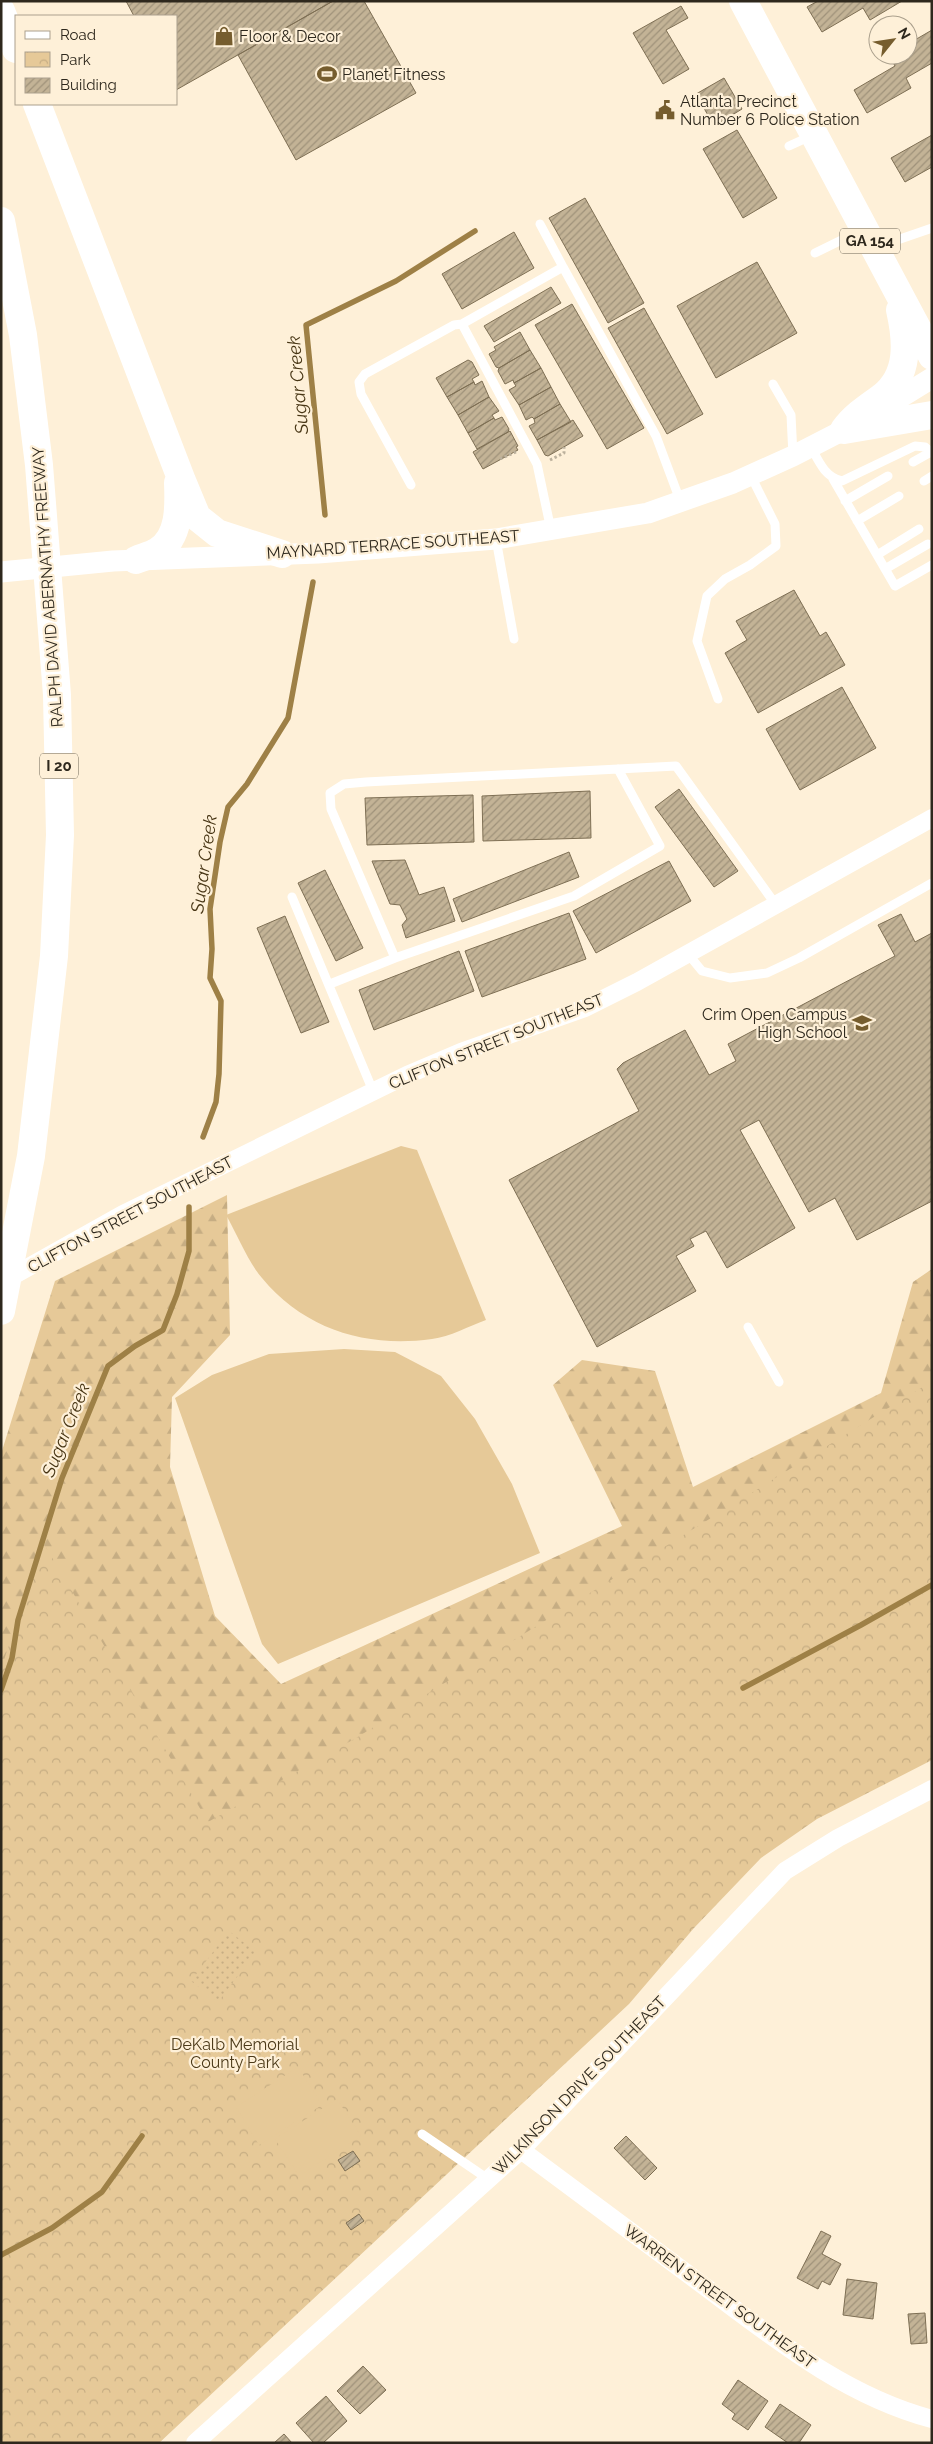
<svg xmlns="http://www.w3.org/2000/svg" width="933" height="2444" viewBox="0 0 933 2444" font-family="Raleway,sans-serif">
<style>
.forest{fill:url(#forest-firs)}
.park{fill:url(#park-crowns)}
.garden{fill:url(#garden-dots)}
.pitch{fill:#e6c998}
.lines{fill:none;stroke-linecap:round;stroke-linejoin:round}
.stream{stroke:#9e8046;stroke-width:5.5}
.building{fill:url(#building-hatch);stroke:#7e6f54}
.path{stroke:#bcb19d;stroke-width:3;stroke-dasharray:2.5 2.5;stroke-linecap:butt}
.service{stroke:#fff;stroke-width:9}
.minor{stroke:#fff;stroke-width:18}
.tertiary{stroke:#fff;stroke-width:21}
.primary{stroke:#fff;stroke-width:28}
.motorway{stroke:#fff;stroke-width:28}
.labels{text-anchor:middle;stroke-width:4.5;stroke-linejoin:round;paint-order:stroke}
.shield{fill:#fef0d8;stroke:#6c6455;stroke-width:1}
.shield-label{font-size:15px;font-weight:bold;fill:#2e281d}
.poi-label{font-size:16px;fill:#2e281d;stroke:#fef0d8;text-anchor:start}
.street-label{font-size:16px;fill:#2e281d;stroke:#fef0d8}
.park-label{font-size:16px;fill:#4c3a19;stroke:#fef0d8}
.water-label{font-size:18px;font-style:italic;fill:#473514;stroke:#fef0d8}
</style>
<defs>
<pattern id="forest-firs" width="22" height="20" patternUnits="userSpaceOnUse" patternTransform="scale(1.25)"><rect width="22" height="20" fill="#e6c998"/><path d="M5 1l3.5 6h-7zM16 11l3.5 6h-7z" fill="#c6ad83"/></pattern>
<pattern id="park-crowns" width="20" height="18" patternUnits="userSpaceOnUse" patternTransform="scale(1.25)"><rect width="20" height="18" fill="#e6c998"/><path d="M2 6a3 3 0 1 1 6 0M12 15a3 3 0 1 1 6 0" fill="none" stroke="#c6ad83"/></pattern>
<pattern id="garden-dots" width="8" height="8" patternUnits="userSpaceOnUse" patternTransform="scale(1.25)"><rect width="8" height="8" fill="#e6c998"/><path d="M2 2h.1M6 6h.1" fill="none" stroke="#c6ad83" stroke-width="1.8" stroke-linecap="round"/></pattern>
<pattern id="building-hatch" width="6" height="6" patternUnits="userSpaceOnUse" patternTransform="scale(1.25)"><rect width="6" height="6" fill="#c3b396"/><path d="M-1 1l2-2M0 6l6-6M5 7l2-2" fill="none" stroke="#9f927a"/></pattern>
</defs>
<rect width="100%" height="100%" fill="#fef0d8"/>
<path class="forest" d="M 227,1195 L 230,1335 L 172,1397 L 170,1467 L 215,1616 L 281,1684 L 622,1526 L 553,1385 L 582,1360 L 655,1371 L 693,1487 L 881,1393 L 913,1282 L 932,1269 L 932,1627 L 159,2443 L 1,2443 L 1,1454 L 55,1281 Z"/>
<path class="park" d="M 932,1381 L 932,1760 L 817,1819 L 761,1858 L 694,1928 L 629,2004 L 159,2443 L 1,2443 L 1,1669 L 43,1542 L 208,1822 L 356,1738 Z"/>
<path class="garden" d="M 229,1931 L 256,1952 L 218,2002 L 191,1981 Z"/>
<path class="pitch" d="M 401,1146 L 417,1150 L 486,1320 C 469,1326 450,1337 432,1339 C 367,1348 305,1330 262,1278 C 248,1262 237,1234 226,1215 Z
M 344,1349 L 395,1352 L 441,1376 L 475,1419 L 512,1484 L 540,1553 L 278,1664 L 262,1644 L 175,1398 L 212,1375 L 269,1354 Z
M 298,2067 L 322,2105 L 259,2145 L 236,2107 Z
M 337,2099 L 361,2136 L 299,2176 L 275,2139 Z"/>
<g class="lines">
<path class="stream" d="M 325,515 L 306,325 L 396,281 L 475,231
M 203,1137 L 216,1102 L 219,1074 L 221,1001 L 210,978 L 212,949 L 210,909 L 220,842 L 228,807 L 247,784 L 288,718 L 313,582
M 743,1688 L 861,1625 L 932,1585
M 1,1690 L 12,1658 L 18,1620 L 62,1478 L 108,1366 L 135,1346 L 163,1330 L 177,1294 L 189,1251 L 189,1207
M 1,2255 L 52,2228 L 102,2192 L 142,2136"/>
</g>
<path class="building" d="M 126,1 L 333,1 L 176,90 L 176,16 L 134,16 Z
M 333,1 L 364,1 L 416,93 L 296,160 L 238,55 Z
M 818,1 L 902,1 L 870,20 L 863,8 L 822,32 L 807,7 Z
M 681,6 L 688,18 L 666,30 L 689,69 L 663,84 L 633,33 Z
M 932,30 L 932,63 L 906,78 L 911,88 L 867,113 L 854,90 L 895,66 L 889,55 L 908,55 L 908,44 Z
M 724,78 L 742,109 L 714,126 L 696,94 Z
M 737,130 L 777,198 L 743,218 L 703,149 Z
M 932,135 L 932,167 L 905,182 L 891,158 Z
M 585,198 L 644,303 L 608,323 L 549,218 Z
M 514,232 L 534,268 L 462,309 L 442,274 Z
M 757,262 L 797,333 L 716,378 L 677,306 Z
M 551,287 L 561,303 L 494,342 L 484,326 Z
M 572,304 L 644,428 L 607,449 L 535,325 Z
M 644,308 L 703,414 L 667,434 L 608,328 Z
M 520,332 L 530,350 L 499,368 L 496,367 L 489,354 L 496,350 L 494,347 Z
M 530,350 L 541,368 L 514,383 L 513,380 L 505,384 L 498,371 L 499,368 Z
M 468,360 L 472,362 L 479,375 L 472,379 L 474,382 L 447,397 L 436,378 Z
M 541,368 L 551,387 L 519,405 L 509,390 L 516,386 L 514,383 Z
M 482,381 L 489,397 L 458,415 L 447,397 L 474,382 L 475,385 Z
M 551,387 L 560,404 L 534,419 L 532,417 L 526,420 L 519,405 Z
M 489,397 L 499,411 L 492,415 L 494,418 L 468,433 L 458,415 Z
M 560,404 L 571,422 L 537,440 L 529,426 L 535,423 L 534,419 Z
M 502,417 L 509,429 L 508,432 L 477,449 L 468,433 L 494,418 L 495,420 Z
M 573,420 L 583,436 L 548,456 L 545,455 L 537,440 Z
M 510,431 L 518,446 L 516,447 L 518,450 L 483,469 L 473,452 Z
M 794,590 L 820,636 L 826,632 L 845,665 L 758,713 L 725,653 L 747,640 L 736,621 Z
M 842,687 L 876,748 L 800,790 L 766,729 Z
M 679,789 L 738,871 L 714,887 L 655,807 Z
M 590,791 L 591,838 L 483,841 L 482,796 Z
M 473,795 L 474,842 L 367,845 L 365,798 Z
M 569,852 L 579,877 L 462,922 L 453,899 Z
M 405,860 L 419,895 L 444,887 L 455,921 L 406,938 L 402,925 L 407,919 L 400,905 L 390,904 L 372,861 Z
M 669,861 L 691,901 L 596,953 L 573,911 Z
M 325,870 L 363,948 L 336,961 L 298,883 Z
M 569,913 L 586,959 L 482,997 L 465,951 Z
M 901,914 L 915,942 L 932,933 L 932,1201 L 857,1240 L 835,1198 L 809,1212 L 759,1120 L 740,1130 L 795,1228 L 727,1268 L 706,1231 L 690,1239 L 694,1246 L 676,1256 L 696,1291 L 597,1347 L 509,1180 L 639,1111 L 617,1069 L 623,1063 L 685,1030 L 709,1075 L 736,1061 L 728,1044 L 895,956 L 878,925 Z
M 285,916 L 329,1022 L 301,1033 L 257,928 Z
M 459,951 L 474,991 L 374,1030 L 359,990 Z
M 626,2136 L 657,2168 L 645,2180 L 614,2148 Z
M 353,2151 L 360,2161 L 345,2171 L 338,2160 Z
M 359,2214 L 364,2221 L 351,2230 L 346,2223 Z
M 821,2231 L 831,2236 L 822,2254 L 841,2264 L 830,2285 L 822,2281 L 818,2289 L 797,2278 Z
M 847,2279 L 877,2283 L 873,2319 L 843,2315 Z
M 925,2313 L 927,2343 L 911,2344 L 908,2314 Z
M 363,2366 L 386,2390 L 360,2414 L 337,2391 Z
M 738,2380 L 768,2401 L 748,2430 L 732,2419 L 735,2414 L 722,2404 Z
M 326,2396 L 347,2421 L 323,2443 L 314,2443 L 296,2423 Z
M 780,2404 L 811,2425 L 799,2443 L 788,2443 L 765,2427 Z
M 284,2434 L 292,2443 L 274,2443 Z"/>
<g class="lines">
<path class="path" d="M 500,459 L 516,452
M 550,460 L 564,453 L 564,447"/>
<path class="service" d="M 789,146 L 811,136
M 540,224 L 563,267
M 877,247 L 932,228
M 815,253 L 862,230
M 462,324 L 537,464 L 551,530
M 773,384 L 791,415 L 793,456
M 811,447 C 819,462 825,477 842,481 L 915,446 L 925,447 L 932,453
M 913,462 L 931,452
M 833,479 L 895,586 L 932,565
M 924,481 L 932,476
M 411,485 L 361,394 L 359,382 L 365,374 L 454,325 L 462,324 L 563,267 L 656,436 L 681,503
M 845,501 L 888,476
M 857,521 L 899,496
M 496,539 L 514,639
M 877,555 L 919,529
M 885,569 L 928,544
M 718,699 L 697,641 L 707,596 L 725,579 L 750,565 L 776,546 L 775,524 L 751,476
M 618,769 L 660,846 L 574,896 L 395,958 L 331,809 L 330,793 L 344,784 L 366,782 L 676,766 L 776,905
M 292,897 L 373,1091
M 688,954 L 702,971 L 730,978 L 767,973 L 799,958 L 932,883
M 330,984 L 395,958
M 748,1327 L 779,1382
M 422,2134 L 488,2179"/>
<path class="minor" d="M 2,1282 L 123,1214 L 407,1075 L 461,1052 L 585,1008 L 637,982 L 932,818
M 521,2150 C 582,2195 643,2241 704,2286 C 775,2339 845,2396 932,2419
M 195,2443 L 521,2150 L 785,1871 L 838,1838 L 932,1789"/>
<path class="tertiary" d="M 1,572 L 113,561 L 318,553 L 496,539 L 648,513 L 733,483 L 793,456 L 867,418 L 932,378"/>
<path class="primary" d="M 743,1 L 932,356
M 844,430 C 854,416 868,407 882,397 C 910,375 907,341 900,310
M 844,430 L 932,415"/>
<path class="motorway" d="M 1,11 L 16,49
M 37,104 L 182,481 L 197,517 L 217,533 L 282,554
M 1,221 L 23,335 L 39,465 L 57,695 L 60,835 L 54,956 L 31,1156 L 1,1311
M 136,560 C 143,557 152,555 158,551 C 180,537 179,506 178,483"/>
</g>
<defs>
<symbol id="shop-bare" viewBox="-9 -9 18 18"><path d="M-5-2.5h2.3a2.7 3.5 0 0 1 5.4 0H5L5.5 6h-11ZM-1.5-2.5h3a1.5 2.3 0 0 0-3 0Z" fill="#765d2e" stroke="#fef0d8" stroke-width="2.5" paint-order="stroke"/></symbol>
<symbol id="stadium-bare" viewBox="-9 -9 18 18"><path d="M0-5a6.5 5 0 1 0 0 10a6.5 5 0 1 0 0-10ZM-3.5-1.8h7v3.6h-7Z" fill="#765d2e" stroke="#fef0d8" stroke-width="2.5" paint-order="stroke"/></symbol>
<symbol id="civic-bare" viewBox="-9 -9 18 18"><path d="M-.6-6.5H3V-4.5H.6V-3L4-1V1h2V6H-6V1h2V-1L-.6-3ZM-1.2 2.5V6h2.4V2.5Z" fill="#765d2e" stroke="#fef0d8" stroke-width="2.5" paint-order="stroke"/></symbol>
<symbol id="school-bare" viewBox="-9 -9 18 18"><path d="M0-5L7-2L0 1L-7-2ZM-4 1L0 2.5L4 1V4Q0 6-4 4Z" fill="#765d2e" stroke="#fef0d8" stroke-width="2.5" paint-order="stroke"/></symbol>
</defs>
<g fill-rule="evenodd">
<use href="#shop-bare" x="210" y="22" width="28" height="28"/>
<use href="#stadium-bare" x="313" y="60" width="28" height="28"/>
<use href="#civic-bare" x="651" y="96" width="28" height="28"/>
<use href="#school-bare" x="848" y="1009" width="28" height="28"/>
</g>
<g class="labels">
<g class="shield">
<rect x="840" y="228.5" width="60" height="25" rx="4"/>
<rect x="40" y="753.5" width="38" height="25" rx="4"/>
</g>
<g class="shield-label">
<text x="870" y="246">GA 154</text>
<text x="59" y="771">I 20</text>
</g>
<g class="poi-label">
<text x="239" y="42">Floor &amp; Decor</text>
<text x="342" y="80">Planet Fitness</text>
<text x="680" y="107">Atlanta Precinct<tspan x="680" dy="18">Number 6 Police Station</tspan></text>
<text x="847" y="1020" text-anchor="end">Crim Open Campus<tspan x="847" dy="18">High School</tspan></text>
</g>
<g class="street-label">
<text transform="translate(393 544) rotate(-4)" y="6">MAYNARD TERRACE SOUTHEAST</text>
<text transform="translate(47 587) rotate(-94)" y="6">RALPH DAVID ABERNATHY FREEWAY</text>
<text transform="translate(496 1041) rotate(-22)" y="6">CLIFTON STREET SOUTHEAST</text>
<text transform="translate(130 1214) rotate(-28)" y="6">CLIFTON STREET SOUTHEAST</text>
<text transform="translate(579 2085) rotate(-46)" y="6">WILKINSON DRIVE SOUTHEAST</text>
<text transform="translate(720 2296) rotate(36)" y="6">WARREN STREET SOUTHEAST</text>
</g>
<g class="park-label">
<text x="235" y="2050">DeKalb Memorial<tspan x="235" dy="18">County Park</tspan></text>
</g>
<g class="water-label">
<text transform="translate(298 385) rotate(-95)" y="6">Sugar Creek</text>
<text transform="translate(204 864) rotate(-82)" y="6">Sugar Creek</text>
<text transform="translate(66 1430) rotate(-68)" y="6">Sugar Creek</text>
</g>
</g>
<rect width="933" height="2444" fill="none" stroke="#2e281d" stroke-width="5"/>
<rect x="15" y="15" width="162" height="90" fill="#fef0d8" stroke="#aba08d"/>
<rect x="25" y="31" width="25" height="8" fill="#ffffff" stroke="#aba08d"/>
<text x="60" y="40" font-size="15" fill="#2e281d">Road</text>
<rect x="25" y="52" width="25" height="15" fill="url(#park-crowns)" stroke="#aba08d"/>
<text x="60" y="65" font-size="15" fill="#2e281d">Park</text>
<rect x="25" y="78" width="25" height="15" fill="url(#building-hatch)" stroke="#aba08d"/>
<text x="60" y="90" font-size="15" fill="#2e281d">Building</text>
<g transform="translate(893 40) rotate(60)"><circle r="24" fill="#fef0d8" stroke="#aba08d"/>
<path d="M0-4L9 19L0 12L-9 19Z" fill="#765d2e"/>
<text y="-8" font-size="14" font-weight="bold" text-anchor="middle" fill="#2e281d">N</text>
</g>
</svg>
